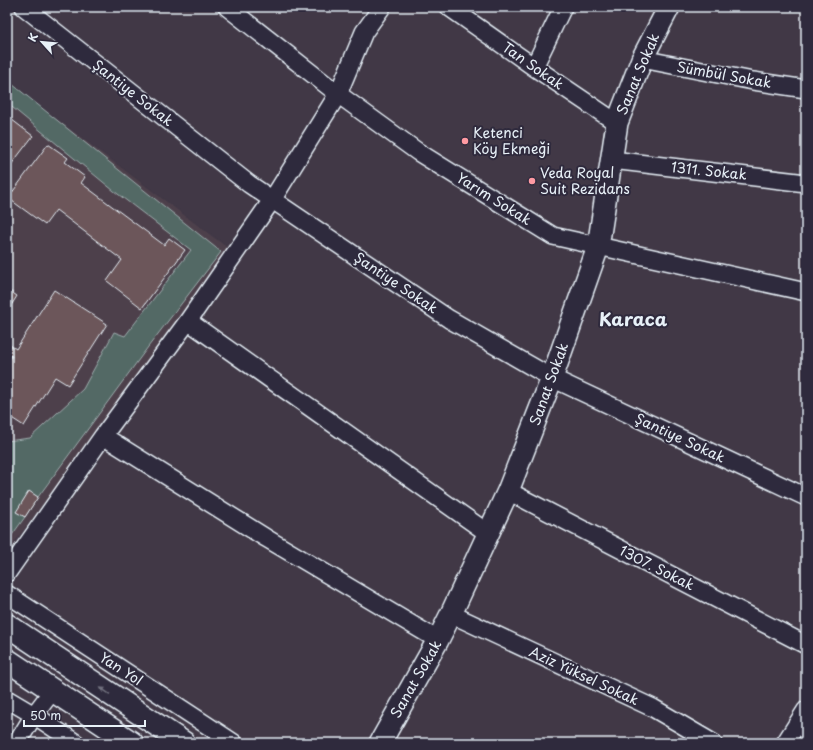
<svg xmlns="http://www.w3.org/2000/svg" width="813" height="750" viewBox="0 0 813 750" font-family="'Playpen Sans',sans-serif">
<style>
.built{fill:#4e414c}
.green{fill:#536965;stroke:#9eadae}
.building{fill:#6c575a;stroke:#e8f1f8}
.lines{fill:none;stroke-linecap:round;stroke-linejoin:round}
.minor-casing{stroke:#e8f1f8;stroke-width:20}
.tertiary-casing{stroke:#e8f1f8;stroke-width:24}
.primary-casing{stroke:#e8f1f8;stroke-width:25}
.minor{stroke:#2f2a3d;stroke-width:17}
.tertiary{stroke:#2f2a3d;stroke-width:21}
.primary{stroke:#2f2a3d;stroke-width:22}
.oneway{fill:#70707e}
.poi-dot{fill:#ff9aa2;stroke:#2f2a3d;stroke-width:1.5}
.labels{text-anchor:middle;stroke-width:4;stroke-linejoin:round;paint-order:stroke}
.street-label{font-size:14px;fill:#e8f1f8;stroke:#2f2a3d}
.poi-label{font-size:14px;fill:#e8f1f8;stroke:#2f2a3d;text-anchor:start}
.district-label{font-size:18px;font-weight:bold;fill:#e8f1f8;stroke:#2f2a3d}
</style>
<rect width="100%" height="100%" fill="#413846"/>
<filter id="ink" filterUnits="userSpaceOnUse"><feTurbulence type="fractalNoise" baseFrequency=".025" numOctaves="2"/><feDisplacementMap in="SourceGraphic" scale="8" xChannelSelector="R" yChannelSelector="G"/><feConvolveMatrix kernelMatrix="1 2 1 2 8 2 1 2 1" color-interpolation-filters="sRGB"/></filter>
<g filter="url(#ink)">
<path class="built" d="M 7,82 L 233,252 L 7,552 Z"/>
<path class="green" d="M 7,80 L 221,252 L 148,347 L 38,497 L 25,517 L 7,542 L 7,441 L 30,438 L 83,389 L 114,332 L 125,336 L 191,250 L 114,191 L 7,103 Z"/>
<path class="building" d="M 7,116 L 33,136 L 7,170 Z
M 48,144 L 68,158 L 65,162 L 85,177 L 81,183 L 164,245 L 169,238 L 185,250 L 142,308 L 107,281 L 122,260 L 56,210 L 45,225 L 8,198 Z
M 7,289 L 17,296 L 7,312 Z
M 54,290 L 107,324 L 68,385 L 55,377 L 24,426 L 7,415 L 7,364 L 12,356 L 7,353 L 7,343 L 16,349 Z
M 29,491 L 38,497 L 25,517 L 16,512 Z"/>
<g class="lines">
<defs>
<path id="minor" d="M 24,7 L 249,184 L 449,319 L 552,378 L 806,497
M 227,7 L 338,94 L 418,152 L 553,236 L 806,292
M 449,7 L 534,67 L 617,123
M 642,59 L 753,81 L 806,89
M 534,67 L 563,7
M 612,160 L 806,183
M 188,321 L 489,534
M 103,436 L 266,538 L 438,640
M 508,491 L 806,645
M 7,573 L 103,436 L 188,321 L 272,200 L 338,94 L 364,32 L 382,7
M 7,594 L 234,743
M 451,614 L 653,708 L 713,743
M 7,699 L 34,715 L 76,743
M 17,743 L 34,715 L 53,690
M 785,743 L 806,710"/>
<path id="tertiary" d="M 380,743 L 438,640 L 451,614 L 508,491 L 552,378 L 598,247 L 617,123 L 642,59 L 669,7"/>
<path id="primary" d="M 7,625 L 184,743
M 7,660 L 132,743"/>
</defs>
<use href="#minor" class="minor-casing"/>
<use href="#tertiary" class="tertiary-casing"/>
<use href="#primary" class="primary-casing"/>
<use href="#minor" class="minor"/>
<use href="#tertiary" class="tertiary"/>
<use href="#primary" class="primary"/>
</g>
<defs><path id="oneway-solid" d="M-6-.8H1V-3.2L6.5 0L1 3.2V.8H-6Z"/></defs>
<use class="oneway" href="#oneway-solid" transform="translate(105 691) rotate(-146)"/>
</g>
<g class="poi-dot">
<circle cx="465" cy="141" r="4"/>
<circle cx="532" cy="181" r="4"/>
</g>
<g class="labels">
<g class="street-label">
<text transform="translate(533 66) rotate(35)" y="5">Tan Sokak</text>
<text transform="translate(638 74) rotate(-67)" y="5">Sanat Sokak</text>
<text transform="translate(724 75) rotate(10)" y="5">Sümbül Sokak</text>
<text transform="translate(133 93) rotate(38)" y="5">Şantiye Sokak</text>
<text transform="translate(709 171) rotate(6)" y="5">1311. Sokak</text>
<text transform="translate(494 199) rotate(32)" y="5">Yarım Sokak</text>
<text transform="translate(396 283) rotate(34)" y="5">Şantiye Sokak</text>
<text transform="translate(549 384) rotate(-70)" y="5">Sanat Sokak</text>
<text transform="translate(680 438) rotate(25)" y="5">Şantiye Sokak</text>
<text transform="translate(657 568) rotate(27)" y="5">1307. Sokak</text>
<text transform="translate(121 669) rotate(33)" y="5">Yan Yol</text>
<text transform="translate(584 676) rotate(25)" y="5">Aziz Yüksel Sokak</text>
<text transform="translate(416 679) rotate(-60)" y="5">Sanat Sokak</text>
</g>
<g class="poi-label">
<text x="473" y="138">Ketenci<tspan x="473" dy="16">Köy Ekmeği</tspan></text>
<text x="540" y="178">Veda Royal<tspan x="540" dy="16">Suit Rezidans</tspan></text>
</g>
<g class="district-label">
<text x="633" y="326">Karaca</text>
</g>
</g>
<rect width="813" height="750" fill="none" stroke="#2f2a3d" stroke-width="24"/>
<rect x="12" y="12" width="789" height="726" fill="none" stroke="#e8f1f8" stroke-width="1.5" filter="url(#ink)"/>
<g transform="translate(42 42) rotate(297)" stroke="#2f2a3d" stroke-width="3" paint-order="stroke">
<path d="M0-3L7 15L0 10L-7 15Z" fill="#e8f1f8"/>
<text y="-6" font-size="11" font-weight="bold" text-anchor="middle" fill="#e8f1f8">K</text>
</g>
<path d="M24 720v6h121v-6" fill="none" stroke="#e8f1f8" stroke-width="2"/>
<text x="30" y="720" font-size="12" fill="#e8f1f8" stroke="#2f2a3d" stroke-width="3" paint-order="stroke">50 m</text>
</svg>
